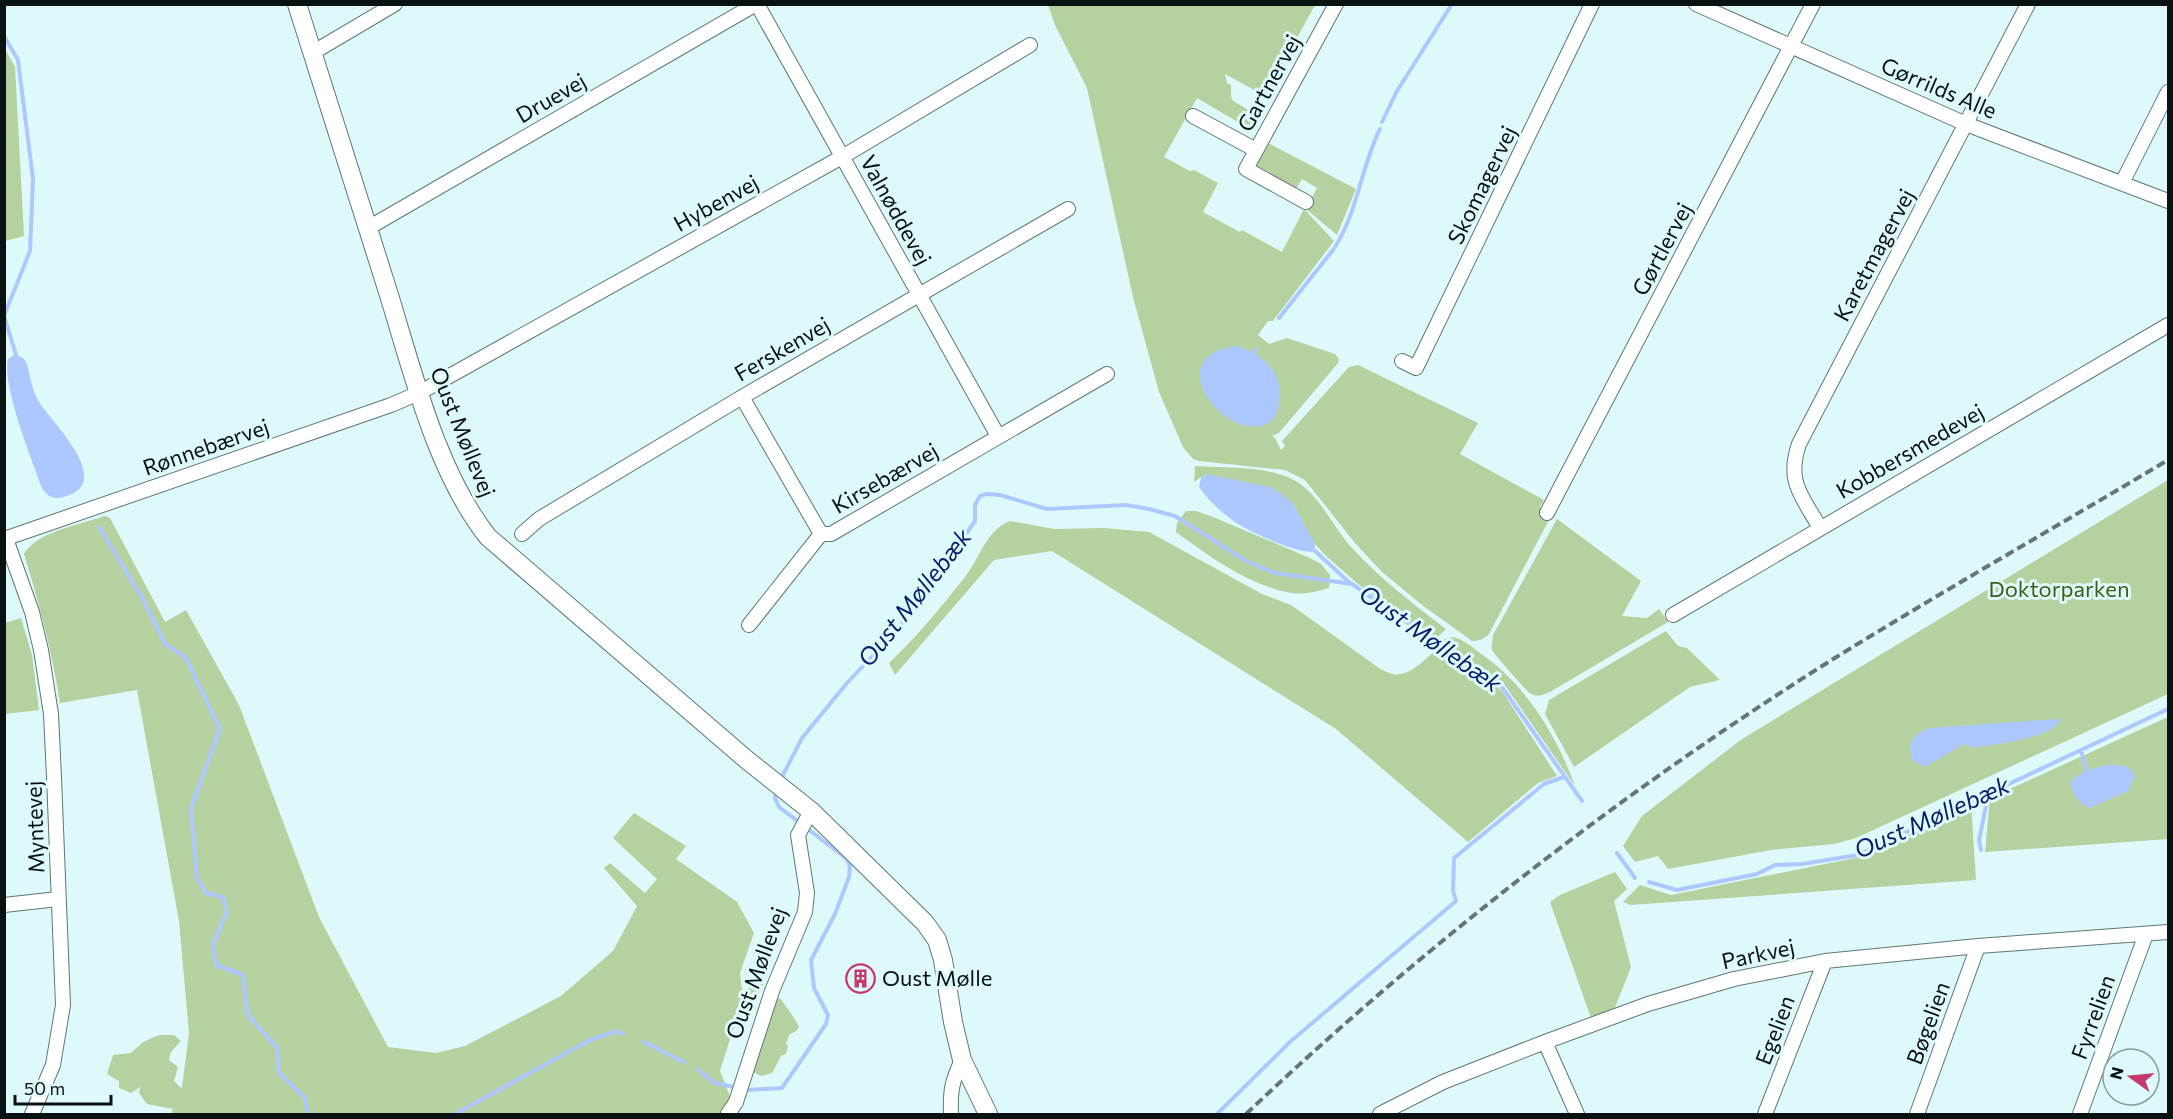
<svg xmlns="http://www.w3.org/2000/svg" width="2173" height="1119" viewBox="0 0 2173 1119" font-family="Commissioner,sans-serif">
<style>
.green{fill:#b5d1a0}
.water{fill:#adc8fe}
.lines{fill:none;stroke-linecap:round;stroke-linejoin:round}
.stream{stroke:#adc8fe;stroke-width:4}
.street-casing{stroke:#5f7777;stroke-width:16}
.secondary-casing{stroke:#5f7777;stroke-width:20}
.street{stroke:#fff;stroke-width:14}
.secondary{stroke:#fff;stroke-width:18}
.rail{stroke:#657576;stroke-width:4;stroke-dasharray:9 4.5;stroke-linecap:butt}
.labels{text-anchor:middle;stroke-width:6;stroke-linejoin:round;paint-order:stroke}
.street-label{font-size:22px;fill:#091213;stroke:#def9f9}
.park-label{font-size:22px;fill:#3b5d17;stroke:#def9f9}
.poi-label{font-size:22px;fill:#091213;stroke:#def9f9;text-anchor:start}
.water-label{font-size:24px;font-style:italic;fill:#07206b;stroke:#def9f9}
</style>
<rect width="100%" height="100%" fill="#def9f9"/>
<path class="green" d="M 1048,5 L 1315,5 L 1265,96 L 1225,74 L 1227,83 L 1231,85 L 1231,97 L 1233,101 L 1259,116 L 1260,119 L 1253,131 L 1197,98 L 1164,157 L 1190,171 L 1194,170 L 1218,183 L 1203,212 L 1240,232 L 1242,230 L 1282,252 L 1304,209 L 1334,241 L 1273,321 L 1268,321 L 1258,335 L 1269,344 L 1287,338 L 1335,354 L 1339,359 L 1338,363 L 1279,433 L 1272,436 L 1275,438 L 1281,450 L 1285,446 L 1282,441 L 1349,367 L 1358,365 L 1478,423 L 1460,454 L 1544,500 L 1540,507 L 1551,516 L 1489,634 C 1484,639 1479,641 1472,641 L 1422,605 L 1381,571 L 1355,543 L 1305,480 L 1285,470 L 1199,461 L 1193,459 L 1183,447 L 1159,392 L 1133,297 L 1087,88 L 1055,25 Z
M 4,47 L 15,67 L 24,236 L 5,241 Z
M 1268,143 L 1356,189 L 1337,235 L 1306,209 L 1317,188 L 1302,179 L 1296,189 L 1254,166 L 1266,144 Z
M 1195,466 C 1223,468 1264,466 1290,478 C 1319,491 1332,527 1353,549 C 1381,579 1413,604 1446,629 L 1435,640 L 1358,584 L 1326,556 L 1314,543 L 1292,502 L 1238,482 L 1206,474 L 1194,482 Z
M 2168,480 L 2168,694 L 1856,838 L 1834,844 L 1771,850 L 1668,869 L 1658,856 L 1635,862 L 1623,846 L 1642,816 L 1742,739 Z
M 1186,511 L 1196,511 L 1213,517 L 1310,558 L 1321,564 L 1330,575 L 1329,588 C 1318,591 1304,595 1292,593 C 1250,586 1210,557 1176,532 L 1177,523 Z
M 105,516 L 110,518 L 165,622 L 186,610 L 239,705 L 319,917 L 388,1047 L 436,1053 L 465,1046 L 561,996 L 613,951 L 637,906 L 604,868 L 610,863 L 645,893 L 657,879 L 613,838 L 634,813 L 686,846 L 676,859 L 737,902 L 754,933 L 740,973 L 743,998 L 720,1071 L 731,1099 L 724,1114 L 171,1114 L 173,1109 L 147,1104 L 139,1093 L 140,1087 L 131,1093 L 119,1088 L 119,1081 L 107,1074 L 113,1055 L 131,1053 L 143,1042 L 159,1035 L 174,1035 L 181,1041 L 171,1052 L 169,1060 L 178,1067 L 174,1081 L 181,1088 L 182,1087 L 189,1033 L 179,921 L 137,690 L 60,703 C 52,651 39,603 24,554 C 36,532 81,524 105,516 Z
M 1557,519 L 1641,581 L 1622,616 L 1647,618 L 1659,609 L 1668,622 L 1550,692 C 1544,695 1537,697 1531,694 C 1528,693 1493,653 1492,650 C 1491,645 1493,640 1493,635 Z
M 1010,521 L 1054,529 L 1104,528 L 1149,532 L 1262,594 L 1291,605 L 1379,668 C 1383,670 1388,673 1392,674 C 1409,678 1425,659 1437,649 L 1454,665 L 1491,682 L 1502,691 L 1557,776 L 1538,783 L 1468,842 L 1336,729 L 1052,551 L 994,560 L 895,675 L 889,663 C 917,637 941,607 965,577 C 980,558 986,530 1010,521 Z
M 21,618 L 32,655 L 39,710 L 5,714 L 5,623 Z
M 1666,631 L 1678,646 L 1687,648 L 1720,680 L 1690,687 L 1574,767 L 1545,714 L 1549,700 Z
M 1452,637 C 1463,639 1471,646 1480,653 C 1526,685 1556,734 1575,786 L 1504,684 L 1493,676 L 1456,662 L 1440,644 L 1444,639 Z
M 2168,717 L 2168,839 L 1985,852 L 1990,798 Z
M 1971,804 L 1976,880 L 1631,905 L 1623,902 L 1640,885 L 1671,895 L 1860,857 Z
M 1615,872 L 1627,889 L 1614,901 L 1631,967 L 1614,1010 L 1591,1018 L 1550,902 L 1560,895 Z
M 754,978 L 764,983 L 754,1002 L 744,997 Z
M 775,997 L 781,999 C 787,1009 794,1016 799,1027 L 796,1031 L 789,1035 L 786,1044 L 788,1046 L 786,1054 L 781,1056 L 772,1073 L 761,1076 L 752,1071 Z"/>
<path class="water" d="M 1238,346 C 1264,355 1284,373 1279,402 C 1278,410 1276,418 1270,422 C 1227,448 1155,354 1238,346 Z
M 16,354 L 24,359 L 27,364 C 30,375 32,390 38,400 C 51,423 121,486 59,498 C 50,499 45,493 41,486 C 31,457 2,386 8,359 Z
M 1206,474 L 1271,487 L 1292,502 L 1315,544 L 1315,551 C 1300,556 1245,530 1232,520 C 1220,511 1207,499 1199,487 L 1201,478 Z
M 2056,719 L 2061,719 C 2053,739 1993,744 1973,748 L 1964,744 L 1925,767 L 1913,761 C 1906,742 1913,735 1929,728 Z
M 2108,765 C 2122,765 2127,763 2135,776 L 2128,791 L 2090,808 C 2079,804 2073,795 2070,783 C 2076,773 2096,767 2108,765 Z"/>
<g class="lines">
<path class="stream" d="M 4,36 L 18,60 L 33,179 L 30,251 L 4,316
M 1382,122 L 1397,91 L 1452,4
M 1335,247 C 1358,211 1361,167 1380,129
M 4,316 L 17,358
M 1279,318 L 1333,250
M 1254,352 L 1256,349
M 99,527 L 143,599 L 165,644 L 186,658 L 220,729 L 191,808 L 197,878 L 206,893 L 223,897 L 227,912 L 213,944 L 216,965 L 243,975 L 247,1014 L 277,1048 L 279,1073 L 305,1098 L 308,1114
M 1315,551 L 1350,583
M 2081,750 L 2087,772
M 781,779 L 802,738 L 847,683 L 898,629 L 920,600 L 975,521 L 975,505 L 980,496 L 986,494 L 1000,495 L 1047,509 L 1126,505 L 1149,509 L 1175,516 L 1246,561 L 1275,573 L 1352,584 L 1418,630 L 1458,665 L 1478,672 L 1499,683 L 1582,801
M 776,792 L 775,798 L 779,807 L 800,823
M 1981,850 L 1979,840 L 1986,806
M 1617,853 L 1635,878
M 1649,882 L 1677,890 L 1757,874 L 1775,865 L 1802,864 L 1858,855 L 2168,709
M 644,1042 L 684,1062
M 698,1070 L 715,1083 L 748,1090 L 782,1088 L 826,1024 L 828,1015 L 814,988 L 811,960 L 835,914 L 849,877 L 850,867 L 847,859 L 808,829
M 455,1114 L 590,1040 L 617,1031 L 623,1034
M 1217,1114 L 1291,1041 L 1456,901 L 1453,891 L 1454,858 L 1544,784 L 1564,777"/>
<defs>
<path id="street" d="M 757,4 L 998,436
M 1696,4 L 1966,124 L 2168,201
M 312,53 L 395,4
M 1193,116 L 1256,150
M 2122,183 L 2168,92
M 1306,202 L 1246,169 L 1336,4
M 368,228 L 756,4
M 1402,361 L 1416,368 L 1592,4
M 742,397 L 821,534 L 831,534 L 1107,374
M 1547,513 L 1813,4
M 1820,528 C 1802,496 1786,482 1799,444 L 2028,4
M 522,534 L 539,519 L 742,397 L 1068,209
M 4,539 L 391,405 L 419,393 L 842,157 L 1030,45
M 6,539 L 32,612 L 41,650 L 51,714 L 54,777 L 63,1005 L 53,1065 L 32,1114
M 1673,615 L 2168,325
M 749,625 L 821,534
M 4,905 L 58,899
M 1545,1042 L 1577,1114
M 728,1114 L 736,1102 L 772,991 L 805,912 L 807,893 L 798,835 L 811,811
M 951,1114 C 950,1091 952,1081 962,1060
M 1380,1114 L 1443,1082 L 1545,1042 L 1648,1004 L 1734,979 L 1825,961 L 1978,946 L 2168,932
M 1765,1114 L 1825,961
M 1917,1114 L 1978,946
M 2080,1114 L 2146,934"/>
<path id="secondary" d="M 297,4 C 327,101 358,198 389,295 C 413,373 437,473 488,537 L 747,760 L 811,811 L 925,923 L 937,940 L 943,960 L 953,1022 L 962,1060 L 988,1114"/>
</defs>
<use href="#street" class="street-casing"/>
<use href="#secondary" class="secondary-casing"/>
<use href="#street" class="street"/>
<use href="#secondary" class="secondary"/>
<path class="rail" d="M 1246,1114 C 1425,945 1622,792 1830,661 C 1941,592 2056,527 2168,460"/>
</g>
<defs>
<symbol id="building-ring" viewBox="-11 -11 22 22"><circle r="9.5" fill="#def9f9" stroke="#c5396b" stroke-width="1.5"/><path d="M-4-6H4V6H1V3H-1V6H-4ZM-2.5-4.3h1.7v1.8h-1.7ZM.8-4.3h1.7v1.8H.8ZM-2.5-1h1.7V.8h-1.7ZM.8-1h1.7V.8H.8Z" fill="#c5396b"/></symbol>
</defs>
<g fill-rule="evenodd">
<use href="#building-ring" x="844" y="962" width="33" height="33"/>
</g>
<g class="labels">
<g class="street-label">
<text transform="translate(1269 83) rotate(-61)" y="8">Gartnervej</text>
<text transform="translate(1939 88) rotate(23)" y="8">Gørrilds Alle</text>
<text transform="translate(551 98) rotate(-30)" y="8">Druevej</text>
<text transform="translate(1482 185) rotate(-64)" y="8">Skomagervej</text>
<text transform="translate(716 203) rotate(-29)" y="8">Hybenvej</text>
<text transform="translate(896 210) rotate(61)" y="8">Valnøddevej</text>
<text transform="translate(1662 249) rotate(-62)" y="8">Gørtlervej</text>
<text transform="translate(1874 255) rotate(-62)" y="8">Karetmagervej</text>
<text transform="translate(782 349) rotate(-30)" y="8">Ferskenvej</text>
<text transform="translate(463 432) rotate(68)" y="8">Oust Møllevej</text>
<text transform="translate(206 447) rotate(-19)" y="8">Rønnebærvej</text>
<text transform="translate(1910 451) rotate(-30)" y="8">Kobbersmedevej</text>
<text transform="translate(885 478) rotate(-30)" y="8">Kirsebærvej</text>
<text transform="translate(35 827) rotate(-92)" y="8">Myntevej</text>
<text transform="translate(1758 954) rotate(-12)" y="8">Parkvej</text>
<text transform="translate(756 973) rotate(-70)" y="8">Oust Møllevej</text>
<text transform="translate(2093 1017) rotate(-70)" y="8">Fyrrelien</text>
<text transform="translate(1928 1023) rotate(-70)" y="8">Bøgelien</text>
<text transform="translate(1775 1030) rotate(-69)" y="8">Egelien</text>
</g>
<g class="park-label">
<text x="2059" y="597">Doktorparken</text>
</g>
<g class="poi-label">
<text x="882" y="986">Oust Mølle</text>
</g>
<g class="water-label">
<text transform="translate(915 598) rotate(-52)" y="8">Oust Møllebæk</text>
<text transform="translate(1430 639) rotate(35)" y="8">Oust Møllebæk</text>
<text transform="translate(1932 818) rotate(-24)" y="8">Oust Møllebæk</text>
</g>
</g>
<rect width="2173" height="1119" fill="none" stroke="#091213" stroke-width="12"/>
<g transform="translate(2131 1077) rotate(285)"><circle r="28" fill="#def9f9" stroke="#899d9d" stroke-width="1.5"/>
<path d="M0-4.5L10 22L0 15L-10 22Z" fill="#c5396b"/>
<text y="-9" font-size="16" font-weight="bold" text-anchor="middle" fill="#091213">N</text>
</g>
<path d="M15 1095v9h96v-9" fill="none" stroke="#091213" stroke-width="3"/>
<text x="24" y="1095" font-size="18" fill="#091213" stroke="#def9f9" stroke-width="4.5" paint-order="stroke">50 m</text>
</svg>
